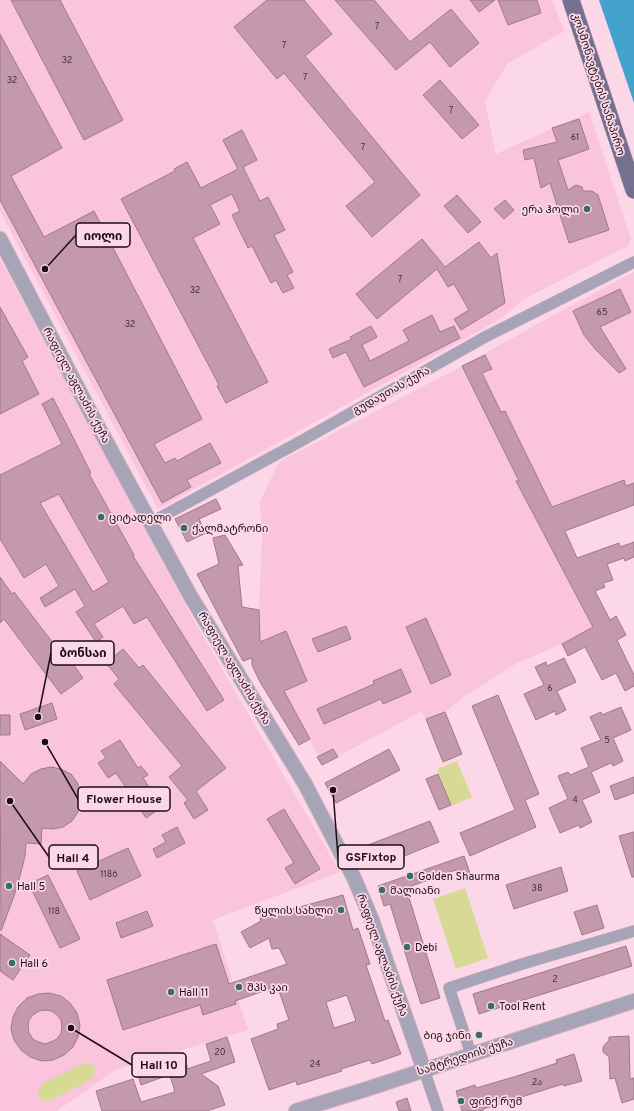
<svg xmlns="http://www.w3.org/2000/svg" width="634" height="1111" viewBox="0 0 634 1111" font-family="Overpass,'Noto Sans Georgian',sans-serif">
<style>
.built{fill:#f9c4dc}
.green{fill:#d6da95}
.water{fill:#44a3cd}
.building{fill:#c599ac;stroke:#a1788a;fill-rule:evenodd}
.lines{fill:none;stroke-linecap:round;stroke-linejoin:round}
.minor-casing{stroke:#d4b3c1;stroke-width:12}
.tertiary-casing{stroke:#d4b3c1;stroke-width:16}
.primary-casing{stroke:#d4b3c1;stroke-width:18}
.minor{stroke:#a6a4b6;stroke-width:11}
.tertiary{stroke:#a6a4b6;stroke-width:14}
.primary{stroke:#747090;stroke-width:17}
.poi-dot{fill:#33715e;stroke:#fcd7e7;stroke-width:1.5}
.labels{text-anchor:middle;stroke-width:3.5;stroke-linejoin:round;paint-order:stroke}
.number-label{font-size:9px;fill:#47313b}
.street-label{font-size:11px;fill:#1d0e15;stroke:#fcd7e7}
.poi-label{font-size:11px;fill:#1d0e15;stroke:#fcd7e7;text-anchor:start}
.leader{fill:none;stroke:#1d0e15;stroke-width:1.5}
.callout-dot{fill:#1d0e15;stroke:#fcd7e7;stroke-width:1.5}
.callout{fill:#fcd7e7;stroke:#1d0e15;stroke-width:1.5}
.callout-label{font-size:12px;text-anchor:middle;font-weight:bold;fill:#1d0e15}
</style>
<rect width="100%" height="100%" fill="#fcd7e7"/>
<path class="built" d="M 0,0 L 552,0 L 564,31 L 507,64 L 485,101 L 496,154 L 589,112 L 631,239 L 628,246 L 524,299 L 502,318 L 158,509 L 0,211 Z
M 0,259 L 189,612 L 340,872 L 213,920 L 248,1030 L 115,1070 L 57,1111 L 0,1111 Z
M 634,272 L 634,506 L 633,505 L 561,533 L 593,627 L 562,644 L 517,663 L 465,696 L 445,712 L 426,719 L 422,711 L 322,765 L 310,739 L 299,745 L 260,682 L 252,665 L 249,608 L 259,609 L 262,540 L 260,501 L 279,462 L 462,366 L 550,317 Z"/>
<path class="green" d="M 457,761 L 472,797 L 452,806 L 437,769 Z
M 465,888 L 488,958 L 456,969 L 433,899 Z
M 84,1063 C 95,1064 98,1069 92,1079 L 50,1101 C 36,1101 35,1092 44,1083 Z"/>
<path class="water" d="M 599,0 L 634,0 L 634,103 Z"/>
<path class="building" d="M 11,0 L 60,0 L 123,120 L 84,140 Z
M 267,0 L 304,0 L 332,34 L 305,56 L 420,195 L 372,237 L 346,206 L 375,182 L 284,73 L 277,79 L 234,27 Z
M 335,0 L 374,0 L 410,42 L 451,9 L 479,43 L 450,67 L 430,42 L 396,70 Z
M 470,0 L 495,0 L 479,12 Z
M 498,0 L 537,0 L 541,13 L 508,25 Z
M 0,34 L 62,148 L 11,176 L 44,237 L 94,211 L 202,419 L 154,444 L 165,463 L 175,458 L 177,461 L 210,443 L 221,463 L 187,480 L 191,487 L 162,503 L 0,200 Z
M 440,80 L 479,125 L 462,139 L 423,95 Z
M 579,119 L 589,149 L 558,160 L 568,190 L 576,185 L 582,187 L 583,191 L 592,191 L 598,195 L 609,230 L 569,243 L 550,183 L 541,188 L 534,158 L 525,160 L 523,150 L 557,142 L 552,128 Z
M 242,130 L 257,160 L 243,167 L 260,201 L 268,197 L 285,230 L 274,235 L 293,272 L 287,275 L 294,288 L 283,293 L 276,280 L 271,283 L 252,246 L 248,248 L 232,215 L 240,211 L 232,194 L 210,205 L 220,224 L 193,238 L 268,382 L 226,403 L 217,386 L 219,385 L 121,199 L 175,171 L 174,169 L 187,162 L 201,188 L 238,169 L 223,140 Z
M 457,195 L 481,222 L 468,233 L 444,206 Z
M 505,200 L 514,210 L 504,219 L 494,209 Z
M 422,239 L 445,267 L 479,242 L 491,258 L 497,253 L 505,303 L 461,330 L 454,319 L 469,310 L 454,284 L 448,287 L 437,269 L 377,319 L 356,294 Z
M 620,289 L 631,312 L 600,327 L 626,369 L 619,373 L 596,350 L 584,335 L 573,311 Z
M 0,307 L 28,357 L 22,361 L 39,394 L 0,414 Z
M 432,315 L 440,332 L 454,326 L 460,338 L 364,387 L 346,352 L 333,358 L 329,349 L 352,339 L 350,337 L 371,326 L 377,337 L 362,345 L 370,361 L 409,341 L 403,330 Z
M 485,355 L 492,369 L 482,373 L 501,412 L 505,411 L 552,507 L 624,480 L 626,486 L 634,483 L 634,505 L 565,531 L 577,558 L 619,543 L 620,547 L 634,542 L 634,557 L 625,561 L 624,558 L 607,564 L 613,580 L 603,583 L 605,587 L 595,591 L 610,620 L 616,616 L 626,635 L 617,640 L 634,675 L 634,686 L 625,691 L 616,673 L 602,680 L 585,647 L 568,656 L 562,644 L 593,627 L 516,481 L 519,481 L 462,366 Z
M 53,398 L 91,473 L 89,474 L 134,555 L 133,556 L 224,700 L 207,711 L 147,617 L 134,624 L 123,606 L 94,624 L 103,637 L 96,642 L 76,612 L 85,606 L 75,589 L 45,607 L 40,598 L 59,586 L 46,564 L 24,578 L 0,539 L 0,475 L 62,444 L 42,404 ZM 59,494 L 109,582 L 93,592 L 40,503 Z
M 216,499 L 221,509 L 199,519 L 206,533 L 187,542 L 175,519 Z
M 225,535 L 243,565 L 238,566 L 242,607 L 259,610 L 260,642 L 286,631 L 307,681 L 284,691 L 310,739 L 299,745 L 260,682 L 252,665 L 252,658 L 243,661 L 197,574 L 219,564 L 213,538 Z
M 0,577 L 12,594 L 14,592 L 59,651 L 62,649 L 83,678 L 61,694 L 4,619 L 0,623 Z
M 426,618 L 451,675 L 431,684 L 406,627 Z
M 346,626 L 351,639 L 318,652 L 312,639 Z
M 123,649 L 139,668 L 143,665 L 226,768 L 196,791 L 208,810 L 194,819 L 184,803 L 188,800 L 169,777 L 182,766 L 114,684 L 119,679 L 106,663 Z
M 564,658 L 576,682 L 557,691 L 566,710 L 556,715 L 555,711 L 536,720 L 524,694 L 544,685 L 535,667 L 546,662 L 547,666 Z
M 401,669 L 411,692 L 383,704 L 381,699 L 324,724 L 317,709 L 374,684 L 373,681 Z
M 498,695 L 539,794 L 525,800 L 536,827 L 470,856 L 460,833 L 515,810 L 472,706 Z
M 52,703 L 57,719 L 25,730 L 20,714 Z
M 621,707 L 631,730 L 613,738 L 623,761 L 613,766 L 611,763 L 591,772 L 600,792 L 582,800 L 592,822 L 580,828 L 579,825 L 560,833 L 549,808 L 568,799 L 558,776 L 568,772 L 570,775 L 589,767 L 581,748 L 601,740 L 590,717 L 601,712 L 602,715 Z
M 445,712 L 462,754 L 443,762 L 426,719 Z
M 0,715 L 10,715 L 10,735 L 0,735 Z
M 120,740 L 138,768 L 141,766 L 148,775 L 143,778 L 156,797 L 160,795 L 166,804 L 146,818 L 116,773 L 108,778 L 98,763 L 106,758 L 101,751 Z
M 333,749 L 338,757 L 322,765 L 317,757 Z
M 389,749 L 400,770 L 336,803 L 325,783 Z
M 0,761 L 23,784 L 31,774 L 41,769 L 51,767 L 61,769 L 71,774 L 77,782 L 81,792 L 81,802 L 78,812 L 72,821 L 63,827 L 53,829 L 42,828 L 41,844 L 26,843 L 25,856 L 20,876 L 14,896 L 1,931 Z
M 438,774 L 451,805 L 439,810 L 426,779 Z
M 634,777 L 634,793 L 615,800 L 610,786 Z
M 284,809 L 320,869 L 295,884 L 285,868 L 294,863 L 267,819 Z
M 430,821 L 439,842 L 372,869 L 363,847 Z
M 177,827 L 185,843 L 157,858 L 153,849 L 166,842 L 162,835 Z
M 634,832 L 634,877 L 632,877 L 619,836 Z
M 128,848 L 141,876 L 90,900 L 77,871 Z
M 464,856 L 470,873 L 459,877 L 456,870 L 406,888 L 440,998 L 421,1004 L 390,904 L 384,906 L 378,886 Z
M 561,867 L 568,891 L 514,909 L 506,885 Z
M 48,875 L 80,939 L 60,948 L 29,884 Z
M 343,895 L 353,930 L 358,928 L 370,964 L 366,965 L 385,1021 L 388,1020 L 401,1054 L 372,1064 L 370,1060 L 341,1069 L 342,1071 L 297,1085 L 296,1081 L 269,1090 L 251,1039 L 278,1029 L 277,1024 L 289,1020 L 279,991 L 273,993 L 272,988 L 235,1001 L 236,1004 L 203,1015 L 200,1005 L 123,1030 L 107,980 L 216,944 L 229,984 L 287,964 L 279,948 L 272,949 L 269,938 L 250,948 L 241,932 L 261,921 L 260,918 ZM 347,995 L 356,1021 L 334,1028 L 326,1002 Z
M 597,905 L 604,928 L 582,935 L 574,912 Z
M 147,911 L 153,926 L 121,938 L 116,923 Z
M 0,934 L 30,955 L 13,980 L 0,971 Z
M 626,946 L 632,966 L 479,1014 L 473,994 Z
M 49,993 L 61,996 L 70,1003 L 77,1013 L 80,1025 L 78,1037 L 73,1047 L 64,1055 L 53,1060 L 42,1061 L 30,1057 L 21,1050 L 14,1040 L 11,1029 L 13,1017 L 18,1007 L 27,998 L 38,994 ZM 45,1010 L 52,1011 L 57,1015 L 61,1020 L 62,1027 L 61,1033 L 57,1039 L 51,1042 L 45,1044 L 38,1042 L 33,1039 L 29,1033 L 28,1027 L 29,1020 L 33,1015 L 39,1011 Z
M 629,1036 L 630,1079 L 634,1078 L 634,1099 L 622,1103 L 615,1078 L 610,1079 L 609,1057 L 603,1052 L 603,1047 L 609,1040 L 609,1037 Z
M 227,1037 L 235,1062 L 201,1074 L 218,1086 L 225,1105 L 207,1111 L 102,1111 L 96,1091 L 133,1079 L 141,1102 L 175,1092 L 169,1072 L 187,1065 L 187,1069 L 211,1061 L 206,1044 Z
M 574,1054 L 582,1081 L 564,1086 L 563,1084 L 483,1109 L 483,1111 L 462,1111 L 456,1091 L 475,1085 L 476,1088 L 517,1076 L 557,1063 L 556,1060 Z
M 157,1058 L 163,1077 L 141,1085 L 135,1065 Z
M 407,1098 L 411,1111 L 399,1111 L 396,1102 Z"/>
<g class="lines">
<defs>
<path id="minor" d="M 150,523 L 303,440 L 485,337 L 634,262
M 471,1054 L 449,988 L 522,964 L 634,931
M 424,1070 L 438,1111"/>
<path id="tertiary" d="M 0,239 L 95,421 L 162,544 L 191,597 L 305,784 L 354,878 L 372,920 L 424,1070
M 296,1111 L 367,1089 L 634,1001"/>
<path id="primary" d="M 571,0 L 634,190"/>
</defs>
<use href="#minor" class="minor-casing"/>
<use href="#tertiary" class="tertiary-casing"/>
<use href="#primary" class="primary-casing"/>
<use href="#minor" class="minor"/>
<use href="#tertiary" class="tertiary"/>
<use href="#primary" class="primary"/>
</g>
<g class="poi-dot">
<circle cx="587" cy="209" r="4"/>
<circle cx="101" cy="517" r="4"/>
<circle cx="184" cy="528" r="4"/>
<circle cx="410" cy="876" r="4"/>
<circle cx="9" cy="886" r="4"/>
<circle cx="382" cy="890" r="4"/>
<circle cx="341" cy="910" r="4"/>
<circle cx="407" cy="947" r="4"/>
<circle cx="12" cy="963" r="4"/>
<circle cx="239" cy="987" r="4"/>
<circle cx="171" cy="992" r="4"/>
<circle cx="491" cy="1006" r="4"/>
<circle cx="479" cy="1035" r="4"/>
<circle cx="461" cy="1101" r="4"/>
</g>
<g class="labels">
<g class="number-label">
<text x="377" y="29">7</text>
<text x="284" y="48">7</text>
<text x="67" y="63">32</text>
<text x="305" y="80">7</text>
<text x="12" y="83">32</text>
<text x="451" y="113">7</text>
<text x="575" y="140">61</text>
<text x="363" y="150">7</text>
<text x="400" y="282">7</text>
<text x="195" y="293">32</text>
<text x="602" y="315">65</text>
<text x="130" y="327">32</text>
<text x="550" y="691">6</text>
<text x="607" y="743">5</text>
<text x="575" y="803">4</text>
<text x="109" y="877">118ბ</text>
<text x="537" y="891">38</text>
<text x="54" y="914">118</text>
<text x="555" y="982">2</text>
<text x="220" y="1055">20</text>
<text x="315" y="1067">24</text>
<text x="537" y="1085">2ა</text>
</g>
<g class="street-label">
<text transform="translate(599 84) rotate(72)" y="4">კოსმონავტების სანაპირო</text>
<text transform="translate(77 385) rotate(62)" y="4">რაფიელ აგლაძის ქუჩა</text>
<text transform="translate(391 390) rotate(-29)" y="4">გუდაუთას ქუჩა</text>
<text transform="translate(235 668) rotate(59)" y="4">რაფიელ აგლაძის ქუჩა</text>
<text transform="translate(383 955) rotate(70)" y="4">რაფიელ აგლაძის ქუჩა</text>
<text transform="translate(465 1056) rotate(-18)" y="4">სამტრედიის ქუჩა</text>
</g>
<g class="poi-label">
<text x="579" y="213" text-anchor="end">ერა ჰოლი</text>
<text x="109" y="521">ციტადელი</text>
<text x="192" y="532">ქალმატრონი</text>
<text x="418" y="880">Golden Shaurma</text>
<text x="17" y="890">Hall 5</text>
<text x="390" y="894">მალიანი</text>
<text x="333" y="914" text-anchor="end">წყლის სახლი</text>
<text x="415" y="951">Debi</text>
<text x="20" y="967">Hall 6</text>
<text x="247" y="991">შპს კაი</text>
<text x="179" y="996">Hall 11</text>
<text x="499" y="1010">Tool Rent</text>
<text x="471" y="1039" text-anchor="end">ბიგ ჯინი</text>
<text x="469" y="1105">ფინქ რუმ</text>
</g>
</g>
<path class="leader" d="M45 269L76 235M38 717L51 653M45 742L78 799M333 790L338 857M10 801L49 857M71 1028L132 1065"/>
<g class="callout-dot">
<circle cx="45" cy="269" r="4"/>
<circle cx="38" cy="717" r="4"/>
<circle cx="45" cy="742" r="4"/>
<circle cx="333" cy="790" r="4"/>
<circle cx="10" cy="801" r="4"/>
<circle cx="71" cy="1028" r="4"/>
</g>
<g class="callout">
<rect x="76" y="223" width="54" height="24" rx="4"/>
<rect x="51" y="641" width="63" height="24" rx="4"/>
<rect x="78" y="787" width="92" height="24" rx="4"/>
<rect x="338" y="845" width="66" height="24" rx="4"/>
<rect x="49" y="845" width="49" height="24" rx="4"/>
<rect x="132" y="1053" width="54" height="24" rx="4"/>
</g>
<g class="callout-label">
<text x="103" y="240">იოლი</text>
<text x="83" y="657">ბონსაი</text>
<text x="124" y="803">Flower House</text>
<text x="371" y="861">GSFixtop</text>
<text x="73" y="862">Hall 4</text>
<text x="159" y="1069">Hall 10</text>
</g>
</svg>
